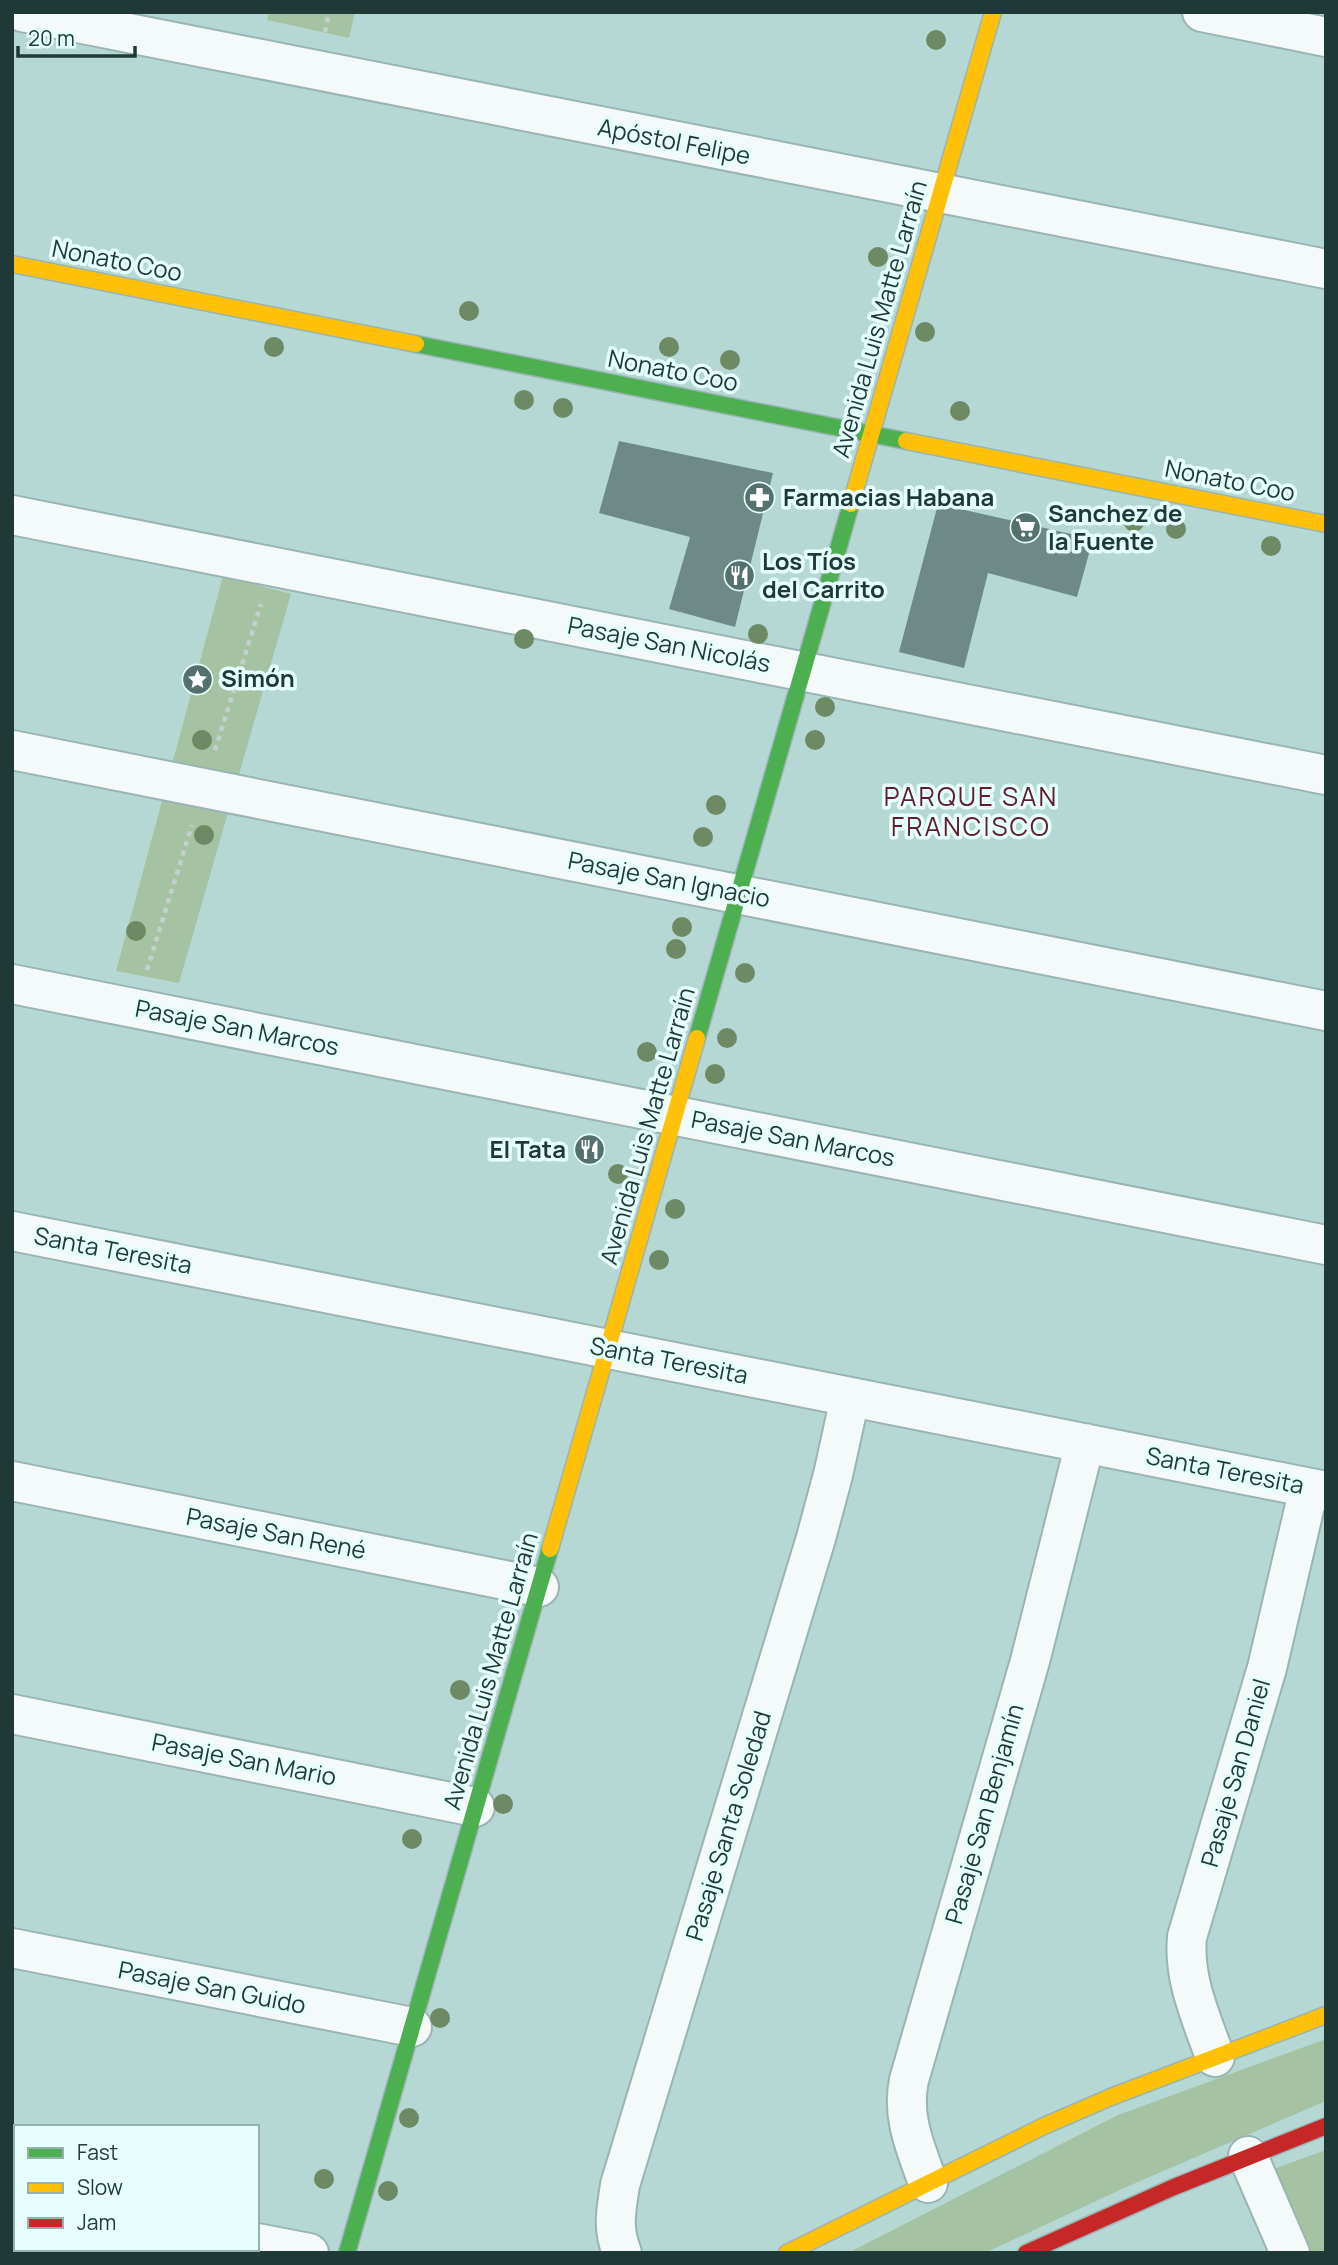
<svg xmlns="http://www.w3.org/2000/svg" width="1338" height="2265" viewBox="0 0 1338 2265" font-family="Manrope,sans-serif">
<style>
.green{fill:#a5c3a3}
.building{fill:#6e8a87}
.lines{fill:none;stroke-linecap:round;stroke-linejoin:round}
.street-casing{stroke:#99b4b2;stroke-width:42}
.fast-casing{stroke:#99b4b2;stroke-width:19}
.slow-casing{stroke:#99b4b2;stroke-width:19}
.jam-casing{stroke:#99b4b2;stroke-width:19}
.path{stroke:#c5d0ce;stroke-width:4.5;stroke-dasharray:5 5;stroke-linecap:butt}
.street{stroke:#f4f9f9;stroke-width:38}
.fast{stroke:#4caf50;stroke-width:16}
.slow{stroke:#ffc107;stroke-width:16}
.jam{stroke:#c62828;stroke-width:16}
.tree{fill:#6d8a64}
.labels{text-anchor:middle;stroke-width:7;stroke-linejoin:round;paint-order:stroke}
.street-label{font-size:24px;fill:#1f3937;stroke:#e6fffc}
.poi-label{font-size:24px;font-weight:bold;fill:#1f3937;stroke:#e6fffc;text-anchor:start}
.neighbourhood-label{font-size:26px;letter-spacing:2px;fill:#611d2e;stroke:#e6fffc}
</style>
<rect width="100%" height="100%" fill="#b5d8d4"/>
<path class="green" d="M 269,12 L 355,12 L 349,38 L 267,20 Z
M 223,576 L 291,594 L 179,983 L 116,971 Z
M 1326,2039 L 1326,2101 L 1124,2188 L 985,2253 L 848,2253 L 1118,2115 Z
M 1326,2150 L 1326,2253 L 1314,2253 L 1294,2246 L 1260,2174 Z"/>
<path class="building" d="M 619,441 L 773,473 L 735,627 L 669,609 L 690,537 L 599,513 Z
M 938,504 L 1093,539 L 1077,597 L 988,573 L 964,668 L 899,652 Z"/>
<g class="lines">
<defs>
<path id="street" d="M 22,12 L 1326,269
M 1202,12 L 1326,37
M 12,515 L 1326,775
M 12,750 L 1326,1011
M 12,984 L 1326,1245
M 12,1231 L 1326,1491
M 12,1481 L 539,1587
M 12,1714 L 475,1807
M 12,1948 L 412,2027
M 1215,2057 C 1201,2017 1183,1979 1187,1937 L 1267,1668 L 1309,1488
M 1248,2156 L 1290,2253
M 928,2183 C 916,2149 901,2117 909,2080 L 1030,1661 L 1085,1443
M 12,2194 L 16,2195
M 257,2243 L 309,2253
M 622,2253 C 612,2227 616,2212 620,2185 L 816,1538 L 833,1475 L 850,1398"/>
<path id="fast" d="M 416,344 L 906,441
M 697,1038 L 851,504
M 347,2253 L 550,1549"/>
<path id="slow" d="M 12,264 L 416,344
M 906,441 L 1326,524
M 851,504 L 993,12
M 550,1549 L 697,1038
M 787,2253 L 1044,2126 L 1111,2097 L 1326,2015"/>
<path id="jam" d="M 1026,2253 L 1174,2187 L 1326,2126"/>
</defs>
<use href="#street" class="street-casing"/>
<use href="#fast" class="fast-casing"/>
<use href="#slow" class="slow-casing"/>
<use href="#jam" class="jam-casing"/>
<path class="path" d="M 325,32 L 329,12
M 215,750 L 261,604
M 147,970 L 192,825"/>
<use href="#street" class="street"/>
<use href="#fast" class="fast"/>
<use href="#slow" class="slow"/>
<use href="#jam" class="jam"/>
</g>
<g class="tree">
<circle cx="936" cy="40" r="10"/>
<circle cx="878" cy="257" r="10"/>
<circle cx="469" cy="311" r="10"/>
<circle cx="925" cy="332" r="10"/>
<circle cx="274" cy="347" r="10"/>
<circle cx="669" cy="347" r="10"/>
<circle cx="730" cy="360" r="10"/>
<circle cx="524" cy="400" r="10"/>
<circle cx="563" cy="408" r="10"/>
<circle cx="960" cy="411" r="10"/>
<circle cx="1134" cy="522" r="10"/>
<circle cx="1176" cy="529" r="10"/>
<circle cx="1271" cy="546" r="10"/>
<circle cx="758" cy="634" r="10"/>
<circle cx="524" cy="639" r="10"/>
<circle cx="825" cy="707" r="10"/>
<circle cx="202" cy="740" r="10"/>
<circle cx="815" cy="740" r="10"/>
<circle cx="716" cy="805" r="10"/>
<circle cx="204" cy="835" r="10"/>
<circle cx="703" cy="837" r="10"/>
<circle cx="682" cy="927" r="10"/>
<circle cx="136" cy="931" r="10"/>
<circle cx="676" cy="949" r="10"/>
<circle cx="745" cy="973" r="10"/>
<circle cx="727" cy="1038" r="10"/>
<circle cx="647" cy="1052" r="10"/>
<circle cx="715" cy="1074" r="10"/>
<circle cx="618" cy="1174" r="10"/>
<circle cx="675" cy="1209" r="10"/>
<circle cx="659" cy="1260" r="10"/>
<circle cx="460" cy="1690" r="10"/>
<circle cx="503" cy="1804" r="10"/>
<circle cx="412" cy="1839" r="10"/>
<circle cx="440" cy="2018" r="10"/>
<circle cx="409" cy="2118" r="10"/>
<circle cx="324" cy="2179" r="10"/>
<circle cx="388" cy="2191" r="10"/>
</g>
<defs>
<symbol id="pharmacy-disc" viewBox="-11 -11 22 22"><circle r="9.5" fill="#54716e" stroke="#e6fffc"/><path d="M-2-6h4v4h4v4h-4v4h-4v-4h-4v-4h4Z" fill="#fff"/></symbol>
<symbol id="supermarket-disc" viewBox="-11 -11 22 22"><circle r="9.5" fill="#54716e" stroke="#e6fffc"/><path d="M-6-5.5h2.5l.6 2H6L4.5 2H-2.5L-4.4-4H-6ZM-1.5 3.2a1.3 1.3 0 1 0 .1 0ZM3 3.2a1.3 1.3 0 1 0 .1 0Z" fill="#fff"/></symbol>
<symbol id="restaurant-disc" viewBox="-11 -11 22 22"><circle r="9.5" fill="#54716e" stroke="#e6fffc"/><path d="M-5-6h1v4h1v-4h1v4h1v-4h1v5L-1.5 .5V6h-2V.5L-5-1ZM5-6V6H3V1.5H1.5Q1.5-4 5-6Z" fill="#fff"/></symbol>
<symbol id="sight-disc" viewBox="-11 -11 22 22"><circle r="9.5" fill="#54716e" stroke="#e6fffc"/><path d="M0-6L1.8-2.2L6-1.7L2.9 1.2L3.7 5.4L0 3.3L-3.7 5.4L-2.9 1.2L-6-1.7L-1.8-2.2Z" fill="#fff"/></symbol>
</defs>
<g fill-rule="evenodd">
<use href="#pharmacy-disc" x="742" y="480" width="35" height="35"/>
<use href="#supermarket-disc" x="1008" y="510" width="35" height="35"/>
<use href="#restaurant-disc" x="722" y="558" width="35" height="35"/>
<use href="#sight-disc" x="180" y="662" width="35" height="35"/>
<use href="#restaurant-disc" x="572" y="1132" width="35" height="35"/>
</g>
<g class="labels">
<g class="street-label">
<text transform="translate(674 142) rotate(11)" y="8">Apóstol Felipe</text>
<text transform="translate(117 261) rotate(11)" y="8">Nonato Coo</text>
<text transform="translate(880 319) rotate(-74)" y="8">Avenida Luis Matte Larraín</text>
<text transform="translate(673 371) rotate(11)" y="8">Nonato Coo</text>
<text transform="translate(1230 481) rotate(11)" y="8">Nonato Coo</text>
<text transform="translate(669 645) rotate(11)" y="8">Pasaje San Nicolás</text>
<text transform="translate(669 880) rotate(11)" y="8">Pasaje San Ignacio</text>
<text transform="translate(237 1028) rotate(11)" y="8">Pasaje San Marcos</text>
<text transform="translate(648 1126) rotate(-74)" y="8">Avenida Luis Matte Larraín</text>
<text transform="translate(793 1139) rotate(11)" y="8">Pasaje San Marcos</text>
<text transform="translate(113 1251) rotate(11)" y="8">Santa Teresita</text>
<text transform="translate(669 1361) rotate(11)" y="8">Santa Teresita</text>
<text transform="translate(1225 1471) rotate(11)" y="8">Santa Teresita</text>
<text transform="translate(276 1534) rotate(11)" y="8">Pasaje San René</text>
<text transform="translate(491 1671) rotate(-74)" y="8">Avenida Luis Matte Larraín</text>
<text transform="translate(244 1760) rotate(11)" y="8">Pasaje San Mario</text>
<text transform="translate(1236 1773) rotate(-74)" y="8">Pasaje San Daniel</text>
<text transform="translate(985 1814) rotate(-74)" y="8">Pasaje San Benjamín</text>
<text transform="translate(729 1826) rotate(-73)" y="8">Pasaje Santa Soledad</text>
<text transform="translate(212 1988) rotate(11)" y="8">Pasaje San Guido</text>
</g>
<g class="poi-label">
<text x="783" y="506">Farmacias Habana</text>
<text x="1048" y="522">Sanchez de<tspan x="1048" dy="28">la Fuente</tspan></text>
<text x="762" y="570">Los Tíos<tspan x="762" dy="28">del Carrito</tspan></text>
<text x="221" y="687">Simón</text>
<text x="566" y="1158" text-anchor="end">El Tata</text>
</g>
<g class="neighbourhood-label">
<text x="971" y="806">PARQUE SAN<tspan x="971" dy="30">FRANCISCO</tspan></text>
</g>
</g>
<rect width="1338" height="2265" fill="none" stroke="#1f3937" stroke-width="28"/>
<rect x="14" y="2125" width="245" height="126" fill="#e6fffc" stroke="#96b0ad" stroke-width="2"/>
<rect x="28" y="2148" width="35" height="10" fill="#4caf50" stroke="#96b0ad" stroke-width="2"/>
<text x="77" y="2160" font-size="21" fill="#1f3937">Fast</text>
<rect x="28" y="2183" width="35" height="10" fill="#ffc107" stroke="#96b0ad" stroke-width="2"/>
<text x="77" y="2195" font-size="21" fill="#1f3937">Slow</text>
<rect x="28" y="2218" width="35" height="10" fill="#c62828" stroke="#96b0ad" stroke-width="2"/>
<text x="77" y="2230" font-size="21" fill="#1f3937">Jam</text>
<path d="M18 46v10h117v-10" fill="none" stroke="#1f3937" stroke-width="3.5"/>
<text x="28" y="46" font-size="21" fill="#1f3937" stroke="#e6fffc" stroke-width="5" paint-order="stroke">20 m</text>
</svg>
